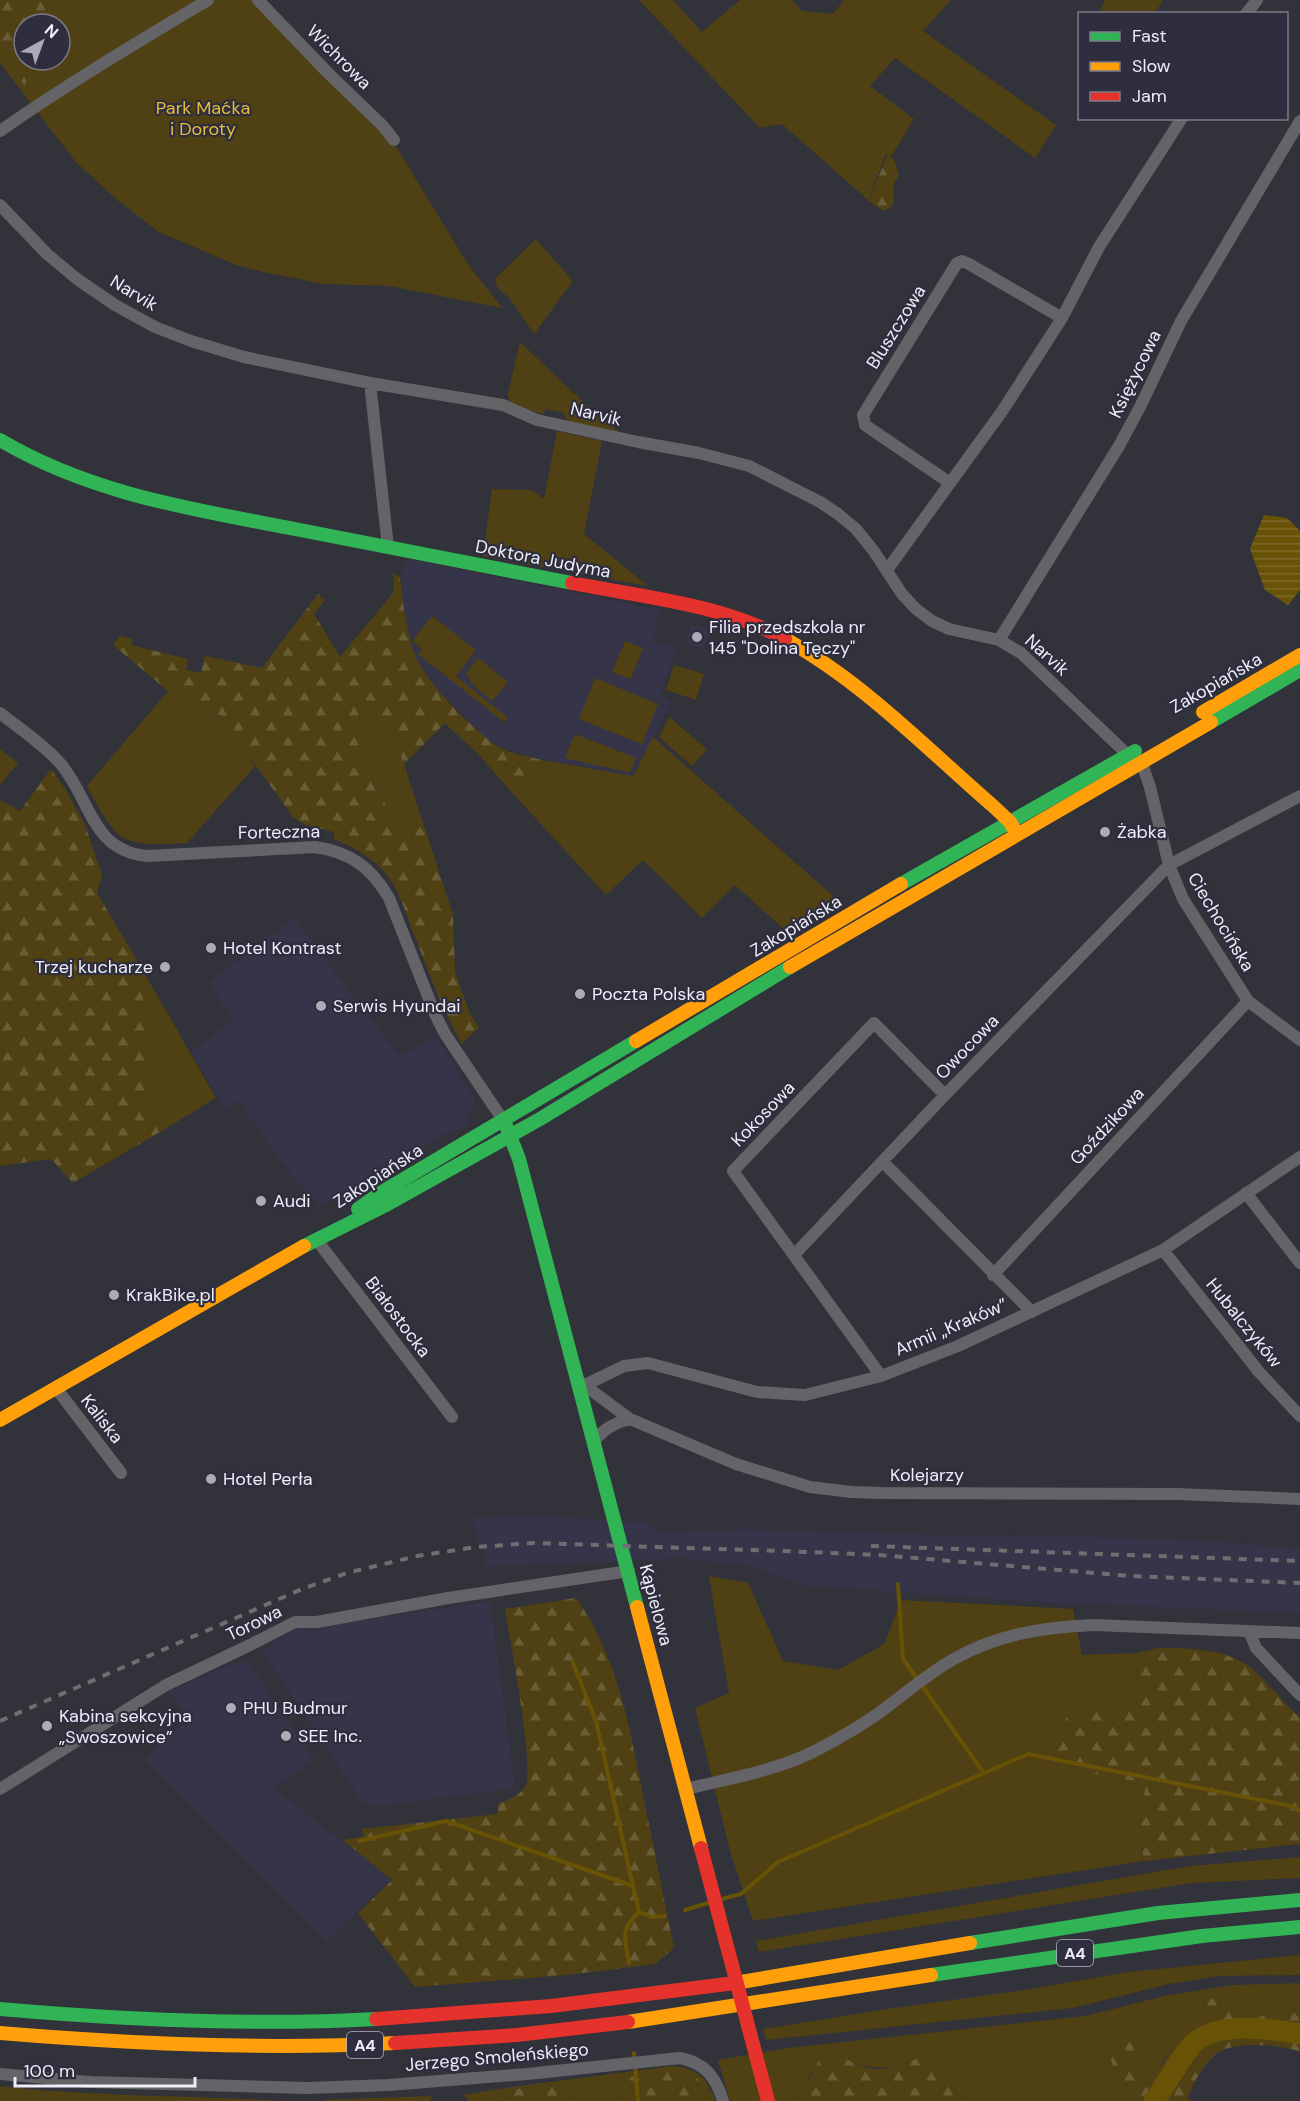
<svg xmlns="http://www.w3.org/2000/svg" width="1300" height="2101" viewBox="0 0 1300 2101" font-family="'DM Sans',sans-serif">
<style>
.built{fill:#353448}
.green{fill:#4f4113;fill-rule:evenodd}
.forest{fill:url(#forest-firs)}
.water{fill:url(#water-rules)}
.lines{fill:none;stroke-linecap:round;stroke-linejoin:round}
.stream{stroke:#675205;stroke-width:4}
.river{stroke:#675205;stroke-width:21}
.street{stroke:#646468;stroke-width:12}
.fast{stroke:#30b455;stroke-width:14}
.slow{stroke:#ff9f0a;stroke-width:14}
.jam{stroke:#e5322d;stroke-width:14}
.rail{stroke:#6e6e72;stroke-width:4;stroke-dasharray:8 8;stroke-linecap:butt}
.poi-dot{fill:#acacb6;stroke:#2e2e3e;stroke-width:2}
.labels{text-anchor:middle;stroke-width:4.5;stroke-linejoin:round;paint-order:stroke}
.shield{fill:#2e2e3e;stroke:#b4b4c1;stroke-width:1.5}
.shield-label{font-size:16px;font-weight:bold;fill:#eeeef9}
.street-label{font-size:18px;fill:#eeeef9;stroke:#2e2e3e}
.park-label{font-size:18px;fill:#e5bd39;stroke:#2e2e3e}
.poi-label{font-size:18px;fill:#eeeef9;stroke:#2e2e3e;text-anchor:start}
</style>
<defs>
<pattern id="forest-firs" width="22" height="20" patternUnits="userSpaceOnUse" patternTransform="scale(1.5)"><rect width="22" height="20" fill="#4f4113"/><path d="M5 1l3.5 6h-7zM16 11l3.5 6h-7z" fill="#695d36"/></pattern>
<pattern id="water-rules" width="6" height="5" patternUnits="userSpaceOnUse" patternTransform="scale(1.5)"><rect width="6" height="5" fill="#675205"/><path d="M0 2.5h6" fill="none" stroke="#7d6b2a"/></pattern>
</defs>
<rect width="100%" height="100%" fill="#32323a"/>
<path class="built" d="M 408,559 L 660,610 L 652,642 L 678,648 L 660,694 L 672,701 L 633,776 L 526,756 L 502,748 L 480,733 L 440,692 L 415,658 L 405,619 L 400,577 Z
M 690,625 L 709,629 L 704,649 L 685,644 Z
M 294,918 L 396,1052 L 404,1055 L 435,1035 L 476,1101 L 470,1114 L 467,1117 L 467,1124 L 452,1133 L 449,1132 L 320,1206 L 294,1179 L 238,1101 L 225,1110 L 191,1052 L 233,1020 L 208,983 Z
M 538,1516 L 643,1522 L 661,1532 L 747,1529 L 941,1535 L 1164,1538 L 1300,1548 L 1300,1613 L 1037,1602 L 797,1585 L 757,1567 L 683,1558 L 487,1567 L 471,1518 Z
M 490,1602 L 515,1785 L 510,1789 L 373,1807 L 362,1802 L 262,1650 L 300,1627 L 310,1631 L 323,1625 Z
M 242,1660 L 250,1664 L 314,1761 L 273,1788 L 391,1879 L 327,1941 L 144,1759 L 188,1720 L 169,1691 Z"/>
<path class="green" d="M 0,0 L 253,0 L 369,115 L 397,148 L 467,263 L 502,308 L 390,286 L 324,284 L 263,272 L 236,265 L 159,232 L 116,199 L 75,161 L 0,63 ZM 24,24 L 60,24 L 60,60 L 24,60 Z
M 639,0 L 673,0 L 702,32 L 740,0 L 792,0 L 802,11 L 833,14 L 844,0 L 951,0 L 923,31 L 1056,125 L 1035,158 L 895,58 L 870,86 L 914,119 L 891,157 L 886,154 L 868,200 L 782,124 L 760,128 Z
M 1105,0 L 1163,0 L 1155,13 L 1099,13 Z
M 536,239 L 573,281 L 534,334 L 511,300 L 497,287 L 495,279 Z
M 520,342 L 595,413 L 623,435 L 567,421 L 564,413 L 546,409 L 543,414 L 510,405 L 508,393 Z
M 557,431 L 602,441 L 584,534 L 648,586 L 483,556 L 492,489 L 532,490 L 544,499 Z
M 432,616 L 476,650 L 456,676 L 507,717 L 505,723 L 418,654 L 422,649 L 412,641 Z
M 625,641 L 643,648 L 631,679 L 612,672 Z
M 478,658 L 508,682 L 492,701 L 472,684 L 466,673 Z
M 674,665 L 704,674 L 696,700 L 666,690 Z
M 595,678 L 658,704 L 642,744 L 579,719 Z
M 355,689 L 391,734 L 404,764 L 424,826 L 395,824 L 366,765 Z
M 168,691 C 185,698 205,704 219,716 C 234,728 244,750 255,766 L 187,843 C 120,846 119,845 87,786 Z
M 669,717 L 707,749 L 692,766 L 659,737 Z
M 575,734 L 636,758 L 630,773 L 565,758 Z
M 653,737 L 840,902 L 788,933 L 735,885 L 702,918 L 643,860 L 606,895 L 517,798 L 548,761 L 633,776 Z
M 0,749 L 18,763 L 0,785 Z
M 149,981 L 216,1098 L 165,1129 L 141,1115 L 139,1102 L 151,1072 L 139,1011 Z
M 709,1576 L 748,1583 L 783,1661 L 838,1670 L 884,1644 L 901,1600 L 1073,1609 L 1082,1655 L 1136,1653 L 1138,1708 L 1109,1705 L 1146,1783 L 1139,1824 L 1144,1861 L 753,1921 L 730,1851 L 695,1708 L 729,1693 Z
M 1300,1857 L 1300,1878 L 1191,1883 L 759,1952 L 756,1941 L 1190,1866 Z
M 1300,1955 L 1300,1975 L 1220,1976 L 1169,1984 L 1073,2008 L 766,2040 L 763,2029 L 887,2009 L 1025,1990 L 1128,1972 Z
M 1300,1983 L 1300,2014 L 1275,2011 L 1247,2022 L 1237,2018 L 1234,2008 L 1206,2023 L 1207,2033 C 1194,2041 1176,2042 1166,2056 C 1158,2067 1164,2070 1146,2071 L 1140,2062 L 1146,2042 L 1113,2037 L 1108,2044 C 1110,2071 1124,2087 1146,2101 L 966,2101 L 962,2089 L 914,2059 C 884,2073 868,2069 839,2056 L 815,2068 C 809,2082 795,2086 793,2101 L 730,2101 L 718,2060 L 788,2048 L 1086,2016 L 1164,1996 L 1233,1985 Z
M 672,2066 C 697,2068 708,2078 715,2101 L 711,2101 L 707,2089 L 623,2090 L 624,2101 L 575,2101 L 573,2090 L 566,2086 L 545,2085 L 517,2089 L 503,2101 L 469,2101 L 463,2095 L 504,2088 Z
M 0,2086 C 94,2097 188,2095 282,2101 L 0,2101 Z"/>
<path class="forest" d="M 0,0 L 48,0 L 42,24 L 24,24 L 24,60 L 32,60 L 25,86 L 0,53 Z
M 888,154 L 895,162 L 899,175 C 897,178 895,181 894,184 C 890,199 902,201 884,211 L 868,201 Z
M 393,573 L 400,577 C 403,604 406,629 415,655 C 423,679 480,738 503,749 C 517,755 533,758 548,761 L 517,798 L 480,756 L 445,723 L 404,764 L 391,734 L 355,690 L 366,765 L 395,824 L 424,826 L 453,915 L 455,972 L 470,1014 L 479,1027 L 462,1044 C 442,1009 428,971 414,934 C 406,914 400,892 387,875 C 374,858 354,847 334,839 L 334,832 L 305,825 L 293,817 L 220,716 L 206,707 L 168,691 L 113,645 L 120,636 L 132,639 L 131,645 L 188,659 L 186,670 L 201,673 L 205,656 L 262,668 L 318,594 L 325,600 L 314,614 L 340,657 L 394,592 Z
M 51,769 L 66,790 L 85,825 L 102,875 L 97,893 L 149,981 L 139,1011 L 153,1053 L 151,1072 L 139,1102 L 141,1115 L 165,1129 L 73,1183 L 51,1159 L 0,1166 L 0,800 L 20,811 Z
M 576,1598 C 619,1658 631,1734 645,1805 C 655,1852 664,1900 674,1948 L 655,1964 L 567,1975 L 415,1987 L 358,1913 L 392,1880 L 343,1840 L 364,1836 L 362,1829 L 498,1814 L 498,1804 C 507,1800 519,1796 525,1787 C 536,1773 509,1635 505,1609 Z
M 1158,1648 C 1188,1648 1217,1648 1244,1663 C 1257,1670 1284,1703 1297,1715 L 1300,1716 L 1300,1844 L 1144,1861 L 1139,1824 L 1146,1783 L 1055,1767 L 1053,1742 L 1068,1715 L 1109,1705 L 1138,1707 L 1136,1653 Z
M 1218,1996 C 1231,2001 1234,2006 1237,2018 L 1246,2022 L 1275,2011 L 1300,2014 L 1300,2052 C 1283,2044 1231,2041 1216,2054 C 1205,2063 1192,2084 1188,2098 L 1193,2101 C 1182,2101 1154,2101 1145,2101 C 1123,2093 1109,2065 1108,2044 L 1113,2037 L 1131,2028 L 1140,2032 L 1146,2041 L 1140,2062 L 1146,2071 C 1169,2071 1162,2051 1180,2042 C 1189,2038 1198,2038 1207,2033 L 1206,2023 L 1200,2016 C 1203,2005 1207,2001 1218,1996 Z
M 829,2054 C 845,2056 857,2066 873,2069 C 901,2072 919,2045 943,2067 C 957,2079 960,2084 966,2101 L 793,2101 L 796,2089 L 811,2077 L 820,2058 Z
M 656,2071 C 684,2071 702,2071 711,2101 L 624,2101 L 623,2090 L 627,2078 Z
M 545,2085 L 566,2086 L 573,2090 L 575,2101 L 503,2101 L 517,2089 Z
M 432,2096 L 430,2101 L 324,2101 L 325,2100 Z"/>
<path class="water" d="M 1264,515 L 1287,518 L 1300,531 L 1300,590 L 1288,605 L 1265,590 L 1250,549 Z"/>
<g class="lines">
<path class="stream" d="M 898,1584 L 903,1659 L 983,1772
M 573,1663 L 596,1721 L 633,1886
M 359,1841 L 446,1821 L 633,1886 L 639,1912 L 652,1917 L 665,1916
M 718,1900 L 741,1894 L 778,1862 L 1028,1754 L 1291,1806 L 1300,1811
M 685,1910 L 711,1902
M 629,1963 C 625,1937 619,1932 639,1912
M 634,2053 L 638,2101"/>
<path class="river" d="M 1154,2101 C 1166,2084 1177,2064 1190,2047 C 1213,2020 1269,2028 1300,2034"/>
<path class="street" d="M 258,0 L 328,73 L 383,126 L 394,140
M 1246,14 L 1257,0
M 0,131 C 67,84 138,42 208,0
M 0,205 L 47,254 L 77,279 L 115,305 L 155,327 L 191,341 L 244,357 L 370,383 L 503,405 L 537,420 L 638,442 L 699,453 L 749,466 L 820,502 L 838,514 L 856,529 L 873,550 L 902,594 L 916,609 L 932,621 L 949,629 L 999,640 L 1021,653 L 1128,755
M 370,383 L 388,547
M 950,483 L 865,425 L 863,415 L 957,263 L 962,261 L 969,264 L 1062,318
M 887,570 L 1003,410 L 1062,318 L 1099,247 L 1182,118
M 999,640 L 1119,446 L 1140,407 L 1181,321 L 1300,121
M 0,713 C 20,729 43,744 60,763 C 91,799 91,851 147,856 L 315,847 C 350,852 371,867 389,898 L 435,1014 L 445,1034 L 503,1120
M 1141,761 L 1150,787 L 1169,865 L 1183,899 L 1248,1001 L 1300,1040
M 883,1162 L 1032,1312
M 1246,1193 L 1300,1263
M 316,1239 L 452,1417
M 1163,1250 L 1259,1372 L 1300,1416
M 794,1255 L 945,1095 L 1169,865 L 1300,796
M 993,1275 L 1248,1001
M 881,1376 L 733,1171 L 874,1023 L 945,1095
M 580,1382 L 630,1419 L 736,1464 L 810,1487 L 851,1492 L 881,1493 L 1177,1494 L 1300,1499
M 585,1385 L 624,1366 L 648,1363 L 757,1392 L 805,1395 L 881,1376 L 958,1346 L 1163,1250 L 1300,1157
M 56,1388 L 121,1473
M 594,1441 C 604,1429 614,1423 630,1419
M 1249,1631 L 1256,1648 L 1300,1695
M 0,1789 L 166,1685 L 250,1645 L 295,1622 L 317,1622 L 448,1598 L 629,1571
M 686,1789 C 728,1779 774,1771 813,1752 C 834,1741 856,1729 876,1715 C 902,1697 926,1674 954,1659 C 998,1634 1044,1627 1094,1625 L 1300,1633
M 0,2074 L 90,2082 L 307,2088 L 389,2085 L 527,2074 L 680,2058 C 705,2063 716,2077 723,2101"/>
<path class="fast" d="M 0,440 C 91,494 192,509 295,529 C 387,547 480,565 572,583
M 1211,722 L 1300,670
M 901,884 L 1135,751
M 505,1123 L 519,1159 L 637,1607
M 358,1209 L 382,1192 L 636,1041
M 304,1246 L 388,1204 L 540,1119 L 790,967
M 970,1943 L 1158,1913 L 1300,1900
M 931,1975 L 1202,1936 L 1300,1927
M 0,2009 C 125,2020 250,2026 376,2019"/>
<path class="slow" d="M 785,639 C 863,682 926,748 993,806 L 1010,822 L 1015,831
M 1203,712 L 1300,655
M 790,967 L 1211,722
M 636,1041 L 901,884
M 0,1420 L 304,1246
M 637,1607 L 701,1848
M 735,1983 L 970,1943
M 628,2022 L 931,1975
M 0,2033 C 131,2044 263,2050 395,2043"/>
<path class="jam" d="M 572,583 C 643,597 721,604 785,639
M 701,1848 L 768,2101
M 376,2019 L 551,2006 L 735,1983
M 395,2043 L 517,2035 L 628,2022"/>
<path class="rail" d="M 871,1546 L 1300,1561
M 0,1721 L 302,1589 L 347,1573 L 417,1556 L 476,1547 L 534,1543 L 810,1552 L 879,1555 L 1131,1576 L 1300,1583"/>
</g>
<g class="poi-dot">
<circle cx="697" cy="637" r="6"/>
<circle cx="1105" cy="832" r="6"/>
<circle cx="211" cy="948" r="6"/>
<circle cx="165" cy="967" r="6"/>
<circle cx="580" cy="994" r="6"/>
<circle cx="321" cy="1006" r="6"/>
<circle cx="261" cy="1201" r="6"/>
<circle cx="114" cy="1295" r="6"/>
<circle cx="211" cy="1479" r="6"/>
<circle cx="231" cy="1708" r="6"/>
<circle cx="47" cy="1726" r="6"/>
<circle cx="286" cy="1736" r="6"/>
</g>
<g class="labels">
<g class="shield">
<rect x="1057" y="1940" width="36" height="26" rx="4.5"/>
<rect x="347" y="2032" width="36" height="26" rx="4.5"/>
</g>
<g class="shield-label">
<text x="1075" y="1959">A4</text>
<text x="365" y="2051">A4</text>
</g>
<g class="street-label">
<text transform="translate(339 57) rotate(45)" y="6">Wichrowa</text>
<text transform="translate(134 293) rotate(31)" y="6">Narvik</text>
<text transform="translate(896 327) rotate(-58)" y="6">Bluszczowa</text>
<text transform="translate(1135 374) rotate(-64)" y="6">Księżycowa</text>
<text transform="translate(596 414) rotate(13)" y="6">Narvik</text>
<text transform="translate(543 559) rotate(11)" y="6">Doktora Judyma</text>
<text transform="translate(1047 655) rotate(42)" y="6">Narvik</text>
<text transform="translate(1216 683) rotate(-30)" y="6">Zakopiańska</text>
<text transform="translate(279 832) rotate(-1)" y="6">Forteczna</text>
<text transform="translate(1221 922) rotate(59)" y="6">Ciechocińska</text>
<text transform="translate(796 926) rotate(-31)" y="6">Zakopiańska</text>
<text transform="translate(967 1047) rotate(-46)" y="6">Owocowa</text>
<text transform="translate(763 1114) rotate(-46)" y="6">Kokosowa</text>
<text transform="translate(1107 1126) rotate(-47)" y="6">Goździkowa</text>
<text transform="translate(378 1176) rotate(-33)" y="6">Zakopiańska</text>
<text transform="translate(398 1317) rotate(53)" y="6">Białostocka</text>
<text transform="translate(1244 1323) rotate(51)" y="6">Hubalczyków</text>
<text transform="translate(951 1327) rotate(-23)" y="6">Armii „Kraków”</text>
<text transform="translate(102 1419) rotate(52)" y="6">Kaliska</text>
<text x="927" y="1481">Kolejarzy</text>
<text transform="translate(656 1605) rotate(75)" y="6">Kąpielowa</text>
<text transform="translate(254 1623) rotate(-26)" y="6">Torowa</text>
<text transform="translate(497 2057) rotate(-5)" y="6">Jerzego Smoleńskiego</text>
</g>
<g class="park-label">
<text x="203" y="114">Park Maćka<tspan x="203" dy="21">i Doroty</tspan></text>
</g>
<g class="poi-label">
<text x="709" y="633">Filia przedszkola nr<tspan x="709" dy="21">145 "Dolina Tęczy"</tspan></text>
<text x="1117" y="838">Żabka</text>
<text x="223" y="954">Hotel Kontrast</text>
<text x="153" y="973" text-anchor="end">Trzej kucharze</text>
<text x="592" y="1000">Poczta Polska</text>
<text x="333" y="1012">Serwis Hyundai</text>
<text x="273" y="1207">Audi</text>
<text x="126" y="1301">KrakBike.pl</text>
<text x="223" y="1485">Hotel Perła</text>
<text x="243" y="1714">PHU Budmur</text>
<text x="59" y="1722">Kabina sekcyjna<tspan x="59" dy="21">„Swoszowice”</tspan></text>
<text x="298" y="1742">SEE Inc.</text>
</g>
</g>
<rect x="1078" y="12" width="210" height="108" fill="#2e2e3e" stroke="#7b7b89" stroke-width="1.5"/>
<rect x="1090" y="32" width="30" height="9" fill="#30b455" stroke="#7b7b89" stroke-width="1.5"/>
<text x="1132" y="42" font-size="18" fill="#eeeef9">Fast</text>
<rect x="1090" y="62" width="30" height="9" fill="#ff9f0a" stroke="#7b7b89" stroke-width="1.5"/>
<text x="1132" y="72" font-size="18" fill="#eeeef9">Slow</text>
<rect x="1090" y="92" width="30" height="9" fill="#e5322d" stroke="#7b7b89" stroke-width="1.5"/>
<text x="1132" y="102" font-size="18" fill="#eeeef9">Jam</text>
<g transform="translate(42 42) rotate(41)"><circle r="28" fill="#2e2e3e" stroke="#7b7b89" stroke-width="1.5"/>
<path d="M0-4.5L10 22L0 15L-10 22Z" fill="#acacb6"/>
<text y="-9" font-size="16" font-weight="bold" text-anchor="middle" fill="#eeeef9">N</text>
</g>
<path d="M15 2077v9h180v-9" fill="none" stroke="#eeeef9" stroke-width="3"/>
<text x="24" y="2077" font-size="18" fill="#eeeef9" stroke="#2e2e3e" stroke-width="4.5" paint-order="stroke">100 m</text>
</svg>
